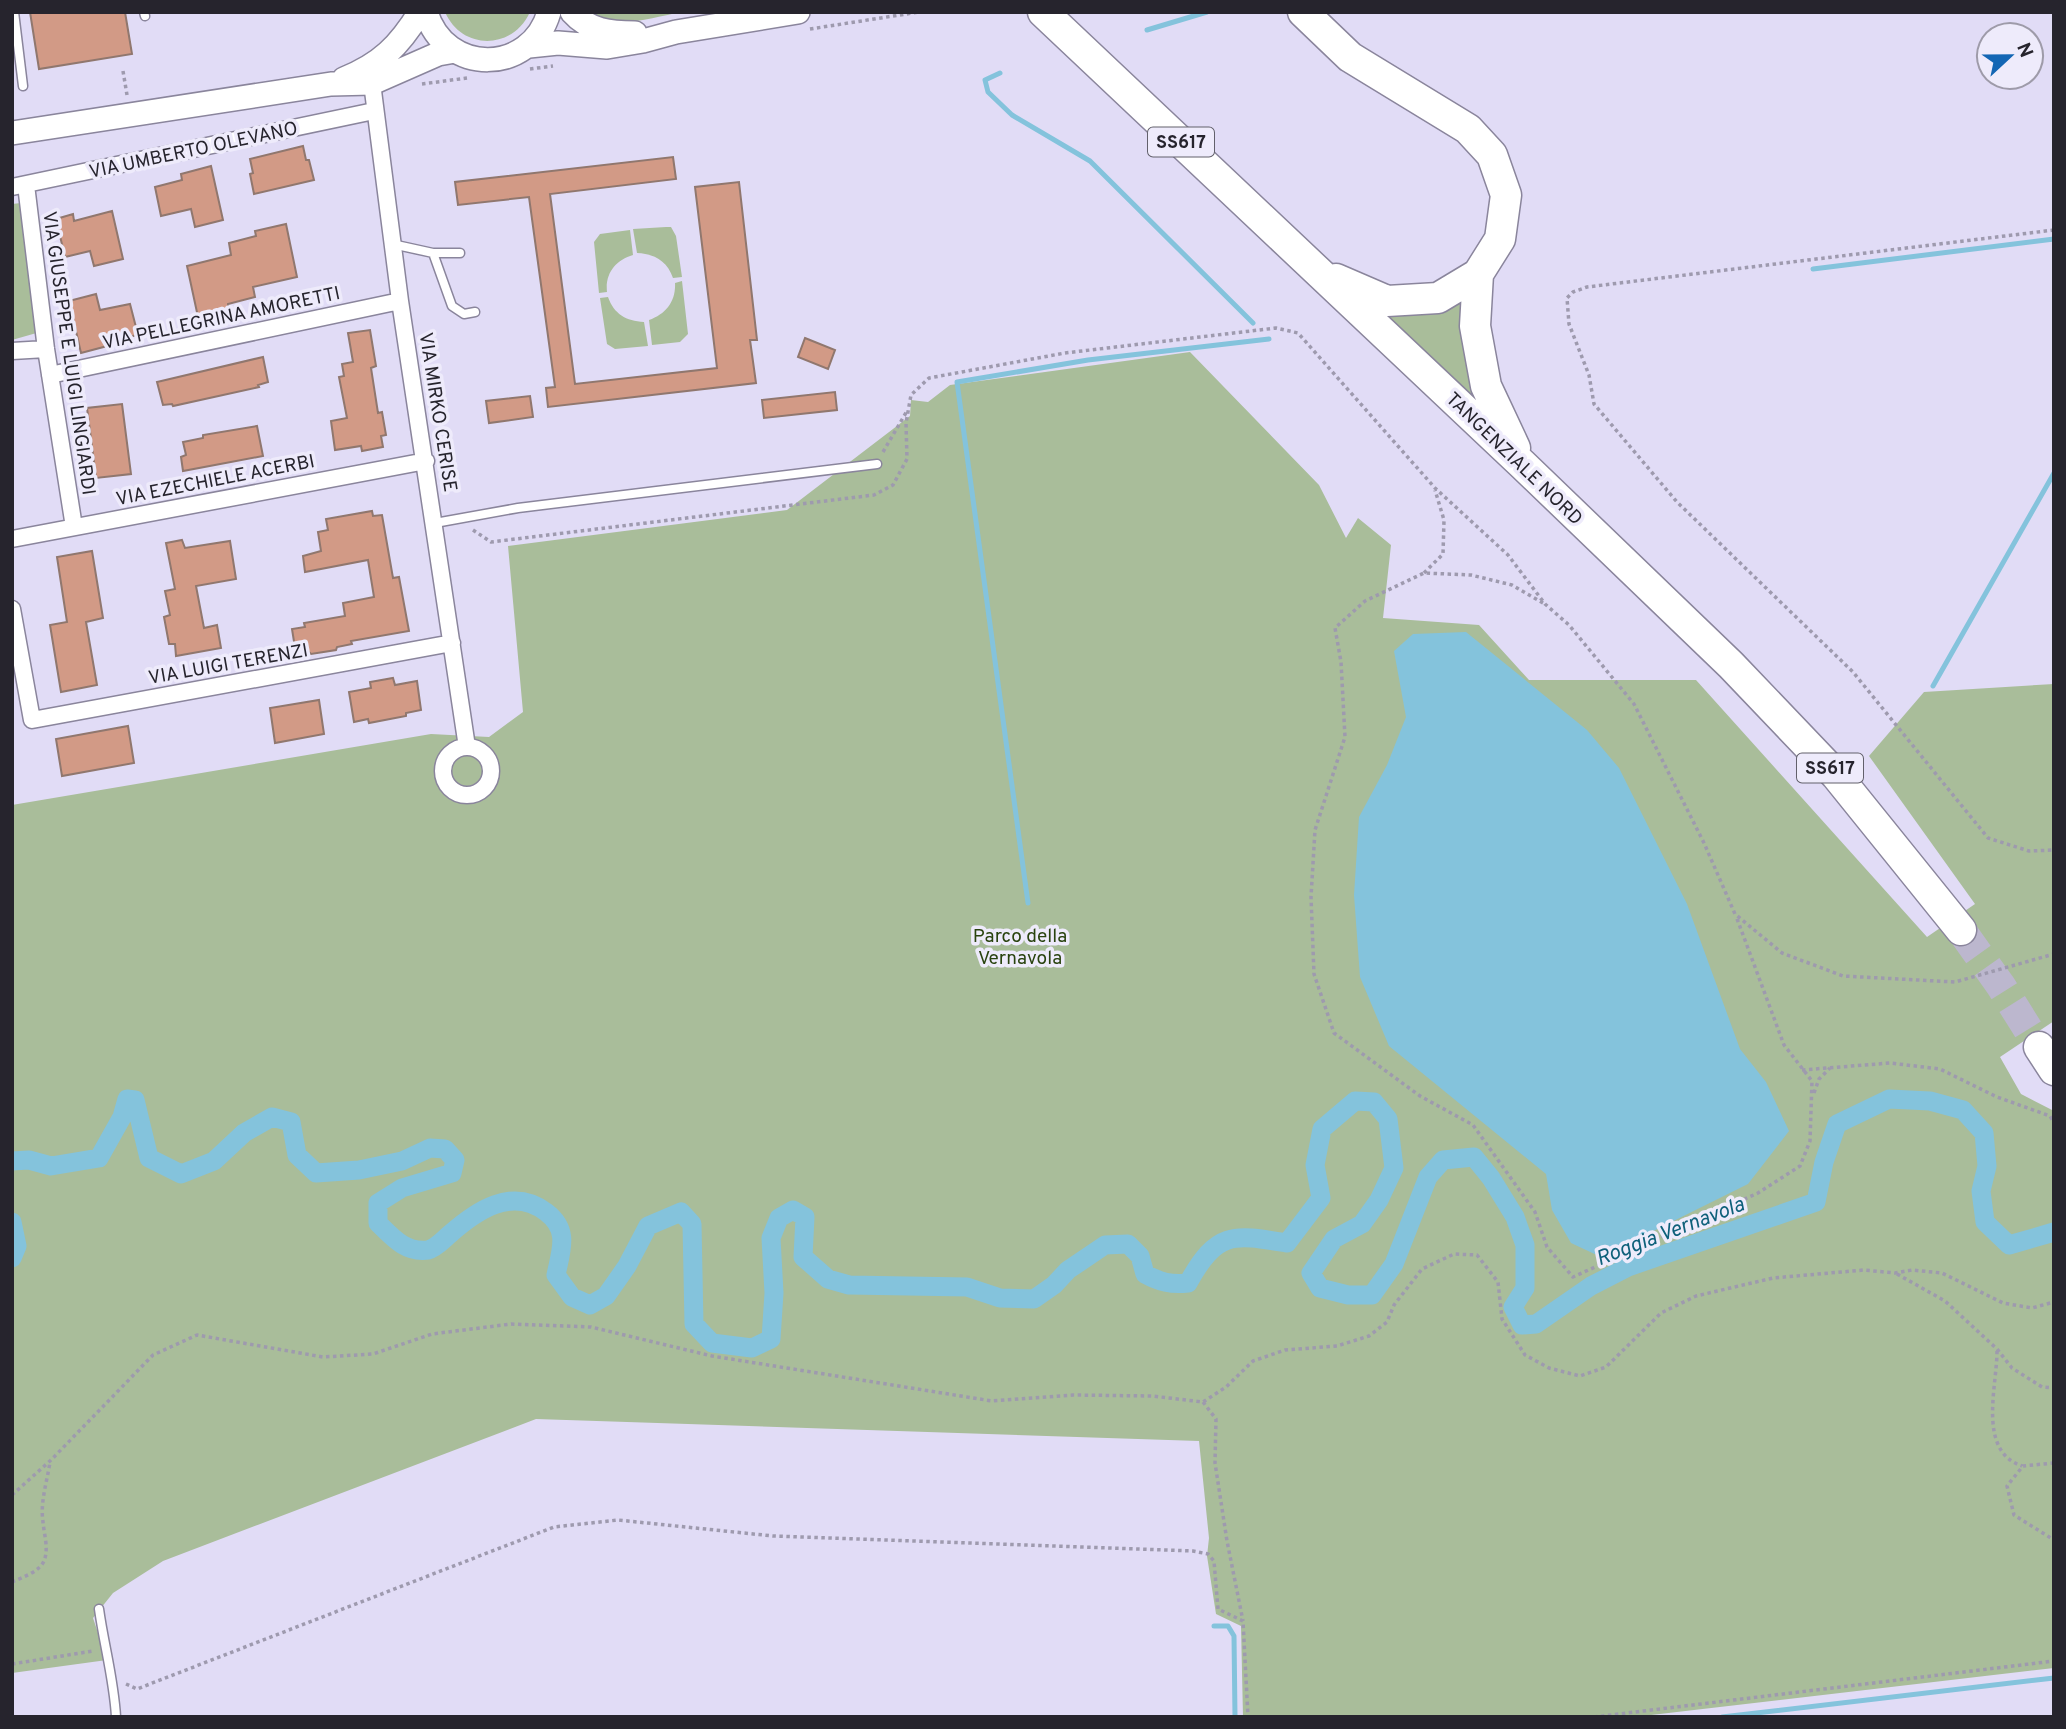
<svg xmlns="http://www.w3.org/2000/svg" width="2066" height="1729" viewBox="0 0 2066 1729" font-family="Overpass,sans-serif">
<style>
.green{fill:#a9bd9a}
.water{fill:#84c3dc}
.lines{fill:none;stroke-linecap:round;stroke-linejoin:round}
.stream{stroke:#84c3dc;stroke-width:5}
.canal{stroke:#84c3dc;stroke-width:19}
.building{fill:#d29a86;stroke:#90776e;stroke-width:2}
.highway-tunnel{stroke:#bcb7ce;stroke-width:30;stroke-dasharray:30 15;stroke-linecap:butt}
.lane-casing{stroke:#8a859c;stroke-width:11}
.street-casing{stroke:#8a859c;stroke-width:19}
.secondary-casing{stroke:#8a859c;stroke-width:26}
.highway-casing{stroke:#8a859c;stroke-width:33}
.path{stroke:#9e9aae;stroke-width:3.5;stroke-dasharray:3.5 3.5;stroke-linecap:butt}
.lane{stroke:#fff;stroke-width:8}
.street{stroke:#fff;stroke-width:16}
.secondary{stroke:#fff;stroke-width:23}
.highway{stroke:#fff;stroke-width:30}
.labels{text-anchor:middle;stroke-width:7;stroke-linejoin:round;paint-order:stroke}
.shield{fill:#eeebfb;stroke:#62606b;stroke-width:2}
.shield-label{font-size:18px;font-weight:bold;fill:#26242d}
.street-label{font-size:19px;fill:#26242d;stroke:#eeebfb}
.park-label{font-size:19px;fill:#29430f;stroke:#eeebfb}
.water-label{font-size:21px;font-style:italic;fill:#0e607a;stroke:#eeebfb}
</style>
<rect width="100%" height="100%" fill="#e1dcf6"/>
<path class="green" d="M 445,12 L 530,12 C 513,50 462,51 445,12 Z
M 588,12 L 682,12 C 653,17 612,32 588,12 Z
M 21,203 L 40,332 L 12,340 L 12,204 Z
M 666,227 L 671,227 L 676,236 L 682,277 L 673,278 C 667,261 655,254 637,253 L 633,229 Z
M 630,230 L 633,255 C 616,260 605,273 607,292 L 599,293 L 594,242 L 600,234 Z
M 682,281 L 688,334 L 680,342 L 652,345 L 649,320 C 666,314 676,301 675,283 Z
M 1461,295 L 1478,396 L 1474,398 L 1470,396 L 1385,315 Z
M 608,297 C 614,314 626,321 644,322 L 648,346 L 615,349 L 607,344 L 600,298 Z
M 1190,352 L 1319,485 L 1346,538 L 1358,518 L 1391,545 L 1383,618 L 1479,625 L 1529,680 L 1696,680 L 1927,937 L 1975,904 L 1869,756 L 1924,692 L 2054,684 L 2054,1021 L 2000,1057 L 2021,1094 L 2054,1111 L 2054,1668 L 1634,1717 L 1243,1717 L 1241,1626 L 1216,1614 L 1207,1556 L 1209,1538 L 1199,1441 L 536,1419 L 163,1561 L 113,1593 L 93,1618 L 107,1660 L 12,1673 L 12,805 L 431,734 L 489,737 L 523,712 L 508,546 L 787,510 L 910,416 L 911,400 L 928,402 L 950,385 Z"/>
<path class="water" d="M 1466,632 L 1587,730 L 1619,768 L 1687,904 L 1740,1049 L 1766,1082 L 1789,1131 L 1748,1184 L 1601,1257 L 1571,1243 L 1552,1210 L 1546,1174 L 1389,1046 L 1360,977 L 1354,895 L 1359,817 L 1387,765 L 1406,717 L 1394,651 L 1413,634 Z"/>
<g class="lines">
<path class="stream" d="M 1147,30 L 1207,12
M 1000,73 L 985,80 L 988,92 L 1012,115 L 1090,161 L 1253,323
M 1813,269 L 2054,239
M 1933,686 L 2054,473
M 1028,903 L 957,382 L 1088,360 L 1269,339
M 1214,1626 L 1228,1626 L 1234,1636 L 1235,1717
M 1722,1717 L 2054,1678"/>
<path class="canal" d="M 12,1161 L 29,1160 L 51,1166 L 99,1158 L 122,1117 L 127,1099 L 135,1100 L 149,1158 L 181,1174 L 214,1161 L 244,1133 L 272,1117 L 291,1122 L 297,1155 L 316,1173 L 359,1170 L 402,1161 L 430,1148 L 445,1149 L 455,1160 L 452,1173 L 402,1188 L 378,1203 L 378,1223 C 393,1238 406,1253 428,1250 C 436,1248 443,1240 450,1234 C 476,1211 512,1186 546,1212 C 570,1230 561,1250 556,1275 L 572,1297 L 590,1305 L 606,1296 L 627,1266 L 648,1226 L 681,1212 L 692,1224 L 694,1324 L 712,1343 L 752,1348 L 771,1339 L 774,1293 L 771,1238 L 779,1218 L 793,1210 L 805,1217 L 803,1257 L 828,1279 L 849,1285 L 967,1287 L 1000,1298 L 1034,1299 L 1054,1285 L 1068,1270 L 1105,1245 L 1128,1244 L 1140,1256 L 1145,1274 C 1160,1282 1171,1285 1188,1283 C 1217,1231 1232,1234 1287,1243 L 1321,1198 L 1315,1165 L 1322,1129 L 1355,1101 L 1374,1102 L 1388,1119 L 1394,1168 L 1379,1200 L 1362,1224 L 1334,1239 L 1311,1273 L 1320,1288 L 1348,1295 L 1372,1295 L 1394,1264 L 1428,1177 L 1443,1160 L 1474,1157 L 1491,1178 L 1515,1217 L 1525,1245 L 1525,1288 L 1513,1307 L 1522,1325 L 1536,1324 L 1591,1286 L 1628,1267 L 1816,1202 L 1824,1162 L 1837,1124 L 1889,1099 L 1930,1101 L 1963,1110 L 1984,1133 L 1987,1166 L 1981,1191 L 1985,1222 L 2009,1245 L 2054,1232
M 12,1222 L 17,1246 L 12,1258"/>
</g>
<path class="building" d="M 30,12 L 125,12 L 132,54 L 39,69 Z
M 303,146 L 306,160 L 309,160 L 314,180 L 254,194 L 250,174 L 253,173 L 250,159 Z
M 673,157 L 676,179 L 550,194 L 575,384 L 717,368 L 695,187 L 739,182 L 757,340 L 750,340 L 756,383 L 548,407 L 546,388 L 555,387 L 529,197 L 458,205 L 455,182 Z
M 211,166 L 223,220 L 195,227 L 191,209 L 161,216 L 155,187 L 182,180 L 181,174 Z
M 112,211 L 123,259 L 94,266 L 90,251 L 65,257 L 56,219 L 73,214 L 74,221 Z
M 286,224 L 297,277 L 253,287 L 255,297 L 228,304 L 228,309 L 198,317 L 187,266 L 231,255 L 229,243 L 256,236 L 255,231 Z
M 96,294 L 100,310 L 130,304 L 138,335 L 109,341 L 111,345 L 81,353 L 69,301 Z
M 370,330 L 376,366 L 371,368 L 378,413 L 382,412 L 386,435 L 381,436 L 383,447 L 362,451 L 361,446 L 335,450 L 331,421 L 347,418 L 339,377 L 344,376 L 342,364 L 353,362 L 348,333 Z
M 805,338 L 835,350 L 828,369 L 798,357 Z
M 263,357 L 268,382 L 258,385 L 259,387 L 173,406 L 172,404 L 163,405 L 157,382 Z
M 835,392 L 837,410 L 764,418 L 762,400 Z
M 530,396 L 533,417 L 489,423 L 486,401 Z
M 122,404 L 131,474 L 96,478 L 87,408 Z
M 257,426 L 263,456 L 183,471 L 181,457 L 186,455 L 183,442 L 203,438 L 203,435 Z
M 372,511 L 373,516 L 382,515 L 393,578 L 399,577 L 409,631 L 351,641 L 352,644 L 337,647 L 336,650 L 311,654 L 309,652 L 296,654 L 292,629 L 305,627 L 304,623 L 345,616 L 343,603 L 374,597 L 368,560 L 305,572 L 303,556 L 321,551 L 318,532 L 328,530 L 326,519 Z
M 182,540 L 185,548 L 230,541 L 236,579 L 196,586 L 204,628 L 217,625 L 221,648 L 176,656 L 175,644 L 169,644 L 164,617 L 170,615 L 165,591 L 175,589 L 166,543 Z
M 92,551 L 103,618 L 86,622 L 97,685 L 61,692 L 50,625 L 67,622 L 57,557 Z
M 393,678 L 395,685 L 417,681 L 421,710 L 406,713 L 406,716 L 369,723 L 368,719 L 354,722 L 349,692 L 371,688 L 370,682 Z
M 319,700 L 324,734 L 275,743 L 270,708 Z
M 128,726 L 134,763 L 62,776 L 56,739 Z"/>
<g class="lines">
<path class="highway-tunnel" d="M 1961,930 L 2001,986 L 2039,1047"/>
<defs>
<path id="lane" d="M 14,12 L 23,86
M 144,12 L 145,16
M 392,244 L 433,253 L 460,253
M 433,253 L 452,306 L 464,314 L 475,312
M 435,523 L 518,508 L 877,464
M 99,1609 C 104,1645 114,1680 116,1717"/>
<path id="street" d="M 372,83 L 400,301 L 467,747
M 26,185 L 46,349 L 74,527
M 12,187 L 374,111
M 12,351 L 46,349
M 50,375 L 400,301
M 12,539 L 426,461
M 12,609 L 32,720 L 452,643
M443 771a24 24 0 1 1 48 0a24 24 0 1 1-48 0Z"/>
<path id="secondary" d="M 426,12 C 445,76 531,75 549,12
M 572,12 C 589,31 610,33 635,33
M 529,46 L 558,43 L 607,47 L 643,41 L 676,32 L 798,12
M 344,79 C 381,64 399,46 420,12
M 12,133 L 331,84 L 372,83 L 438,54 L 455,51"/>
<path id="highway" d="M 1043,12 L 1522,464 L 1731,665 L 1836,775 L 1961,930
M 1303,12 L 1350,57 L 1468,129 L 1492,155 L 1506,195 L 1500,239 L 1478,274 L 1475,326 L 1486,386 L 1515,448
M 1336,279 L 1387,301 L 1438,298 L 1478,274
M 2039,1047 L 2054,1070"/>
</defs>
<use href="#lane" class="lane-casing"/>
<use href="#street" class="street-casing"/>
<use href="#secondary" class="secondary-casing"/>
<use href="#highway" class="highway-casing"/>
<path class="path" d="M 810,29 L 919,12
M 530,69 L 553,66
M 123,71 L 127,95
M 422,84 L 467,78
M 2054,230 L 1587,287 L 1573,292 L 1567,298 L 1569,324 L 1589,375 L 1594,404 L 1677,502 L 1853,672 L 1988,838 L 2029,851 L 2054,850
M 883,452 L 907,411
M 473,530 L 491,542 L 874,495 L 893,485 L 907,459 L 906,423 L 911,395 L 929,378 L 1065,353 L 1276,328 L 1298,333 L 1435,488 L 1508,555 L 1545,604 L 1569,625 L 1634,704 L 1704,843 L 1735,914 L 1782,953 L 1843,976 L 1955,982 L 2054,954
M 1424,573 L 1443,554 L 1444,520 L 1435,490
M 1543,603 L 1512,585 L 1471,575 L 1424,573 L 1365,601 L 1335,628 L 1341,662 L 1345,737 L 1315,830 L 1311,897 L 1314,974 L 1334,1033 L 1420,1096 L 1473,1125 L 1535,1212 L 1547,1247 L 1573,1277 L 1758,1193 L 1800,1166 L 1810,1141 L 1812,1081 L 1784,1045 L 1736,916
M 1802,1070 L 1890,1063 L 1940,1069 L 1997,1097 L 2050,1116 L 2054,1123
M 1814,1093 L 1819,1079 L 1830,1068
M 1897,1274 L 1945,1301 L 1997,1349 L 2012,1368 L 2042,1387 L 2054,1388
M 1997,1351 C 1997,1387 1977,1451 2022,1466
M 1203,1402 L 1216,1419 L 1215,1463 L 1227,1541 L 1243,1621
M 2054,1463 L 2023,1466 L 2007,1486 L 2014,1515 L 2054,1540
M 12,1495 L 51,1460 L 153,1355 L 197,1335 L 323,1357 L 373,1354 L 432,1334 L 511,1324 L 591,1327 L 712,1356 L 992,1401 L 1073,1395 L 1152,1396 L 1203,1402 L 1226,1387 L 1253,1361 L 1285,1350 L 1337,1346 L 1369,1336 L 1387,1322 L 1394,1305 L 1422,1269 L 1454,1254 L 1477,1255 L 1498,1282 L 1502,1319 L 1525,1355 L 1549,1368 L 1580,1376 L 1606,1367 L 1661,1313 L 1696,1296 L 1773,1278 L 1864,1270 L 1895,1273 L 1912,1270 L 1942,1273 L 2003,1303 L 2032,1308 L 2054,1302
M 12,1582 C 23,1577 39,1572 44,1561 C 49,1549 44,1534 43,1522 C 40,1502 47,1482 50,1462
M 12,1664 L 93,1651
M 126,1684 L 137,1689 L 554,1527 L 618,1520 L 773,1536 L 1193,1551 L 1208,1554 L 1214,1561 L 1218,1609 L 1243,1621 L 1248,1717
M 1594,1717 L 2054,1661"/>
<use href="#lane" class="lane"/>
<use href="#street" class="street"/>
<use href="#secondary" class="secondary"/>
<use href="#highway" class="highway"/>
</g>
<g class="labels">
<g class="shield">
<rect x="1148" y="127.5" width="66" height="29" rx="5"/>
<rect x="1797" y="753.5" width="66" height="29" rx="5"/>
</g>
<g class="shield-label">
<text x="1181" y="148">SS617</text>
<text x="1830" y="774">SS617</text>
</g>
<g class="street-label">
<text transform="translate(193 149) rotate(-12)" y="7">VIA UMBERTO OLEVANO</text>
<text transform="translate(221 317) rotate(-12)" y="7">VIA PELLEGRINA AMORETTI</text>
<text transform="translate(70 353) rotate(82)" y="7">VIA GIUSEPPE E LUIGI LINGIARDI</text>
<text transform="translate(439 412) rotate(81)" y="7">VIA MIRKO CERISE</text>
<text transform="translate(1515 458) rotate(44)" y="7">TANGENZIALE NORD</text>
<text transform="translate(215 479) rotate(-11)" y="7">VIA EZECHIELE ACERBI</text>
<text transform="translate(228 663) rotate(-10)" y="7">VIA LUIGI TERENZI</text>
</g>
<g class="park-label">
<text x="1020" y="942">Parco della<tspan x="1020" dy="22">Vernavola</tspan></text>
</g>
<g class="water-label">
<text transform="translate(1670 1231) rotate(-21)" y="7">Roggia Vernavola</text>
</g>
</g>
<rect width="2066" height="1729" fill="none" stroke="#26242d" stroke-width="28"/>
<g transform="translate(2010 56) rotate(68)"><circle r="33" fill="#eeebfb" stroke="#9e9ba9" stroke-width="2"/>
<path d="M0-5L12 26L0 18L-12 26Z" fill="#1366b4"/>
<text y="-10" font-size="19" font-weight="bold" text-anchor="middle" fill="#26242d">N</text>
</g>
</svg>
